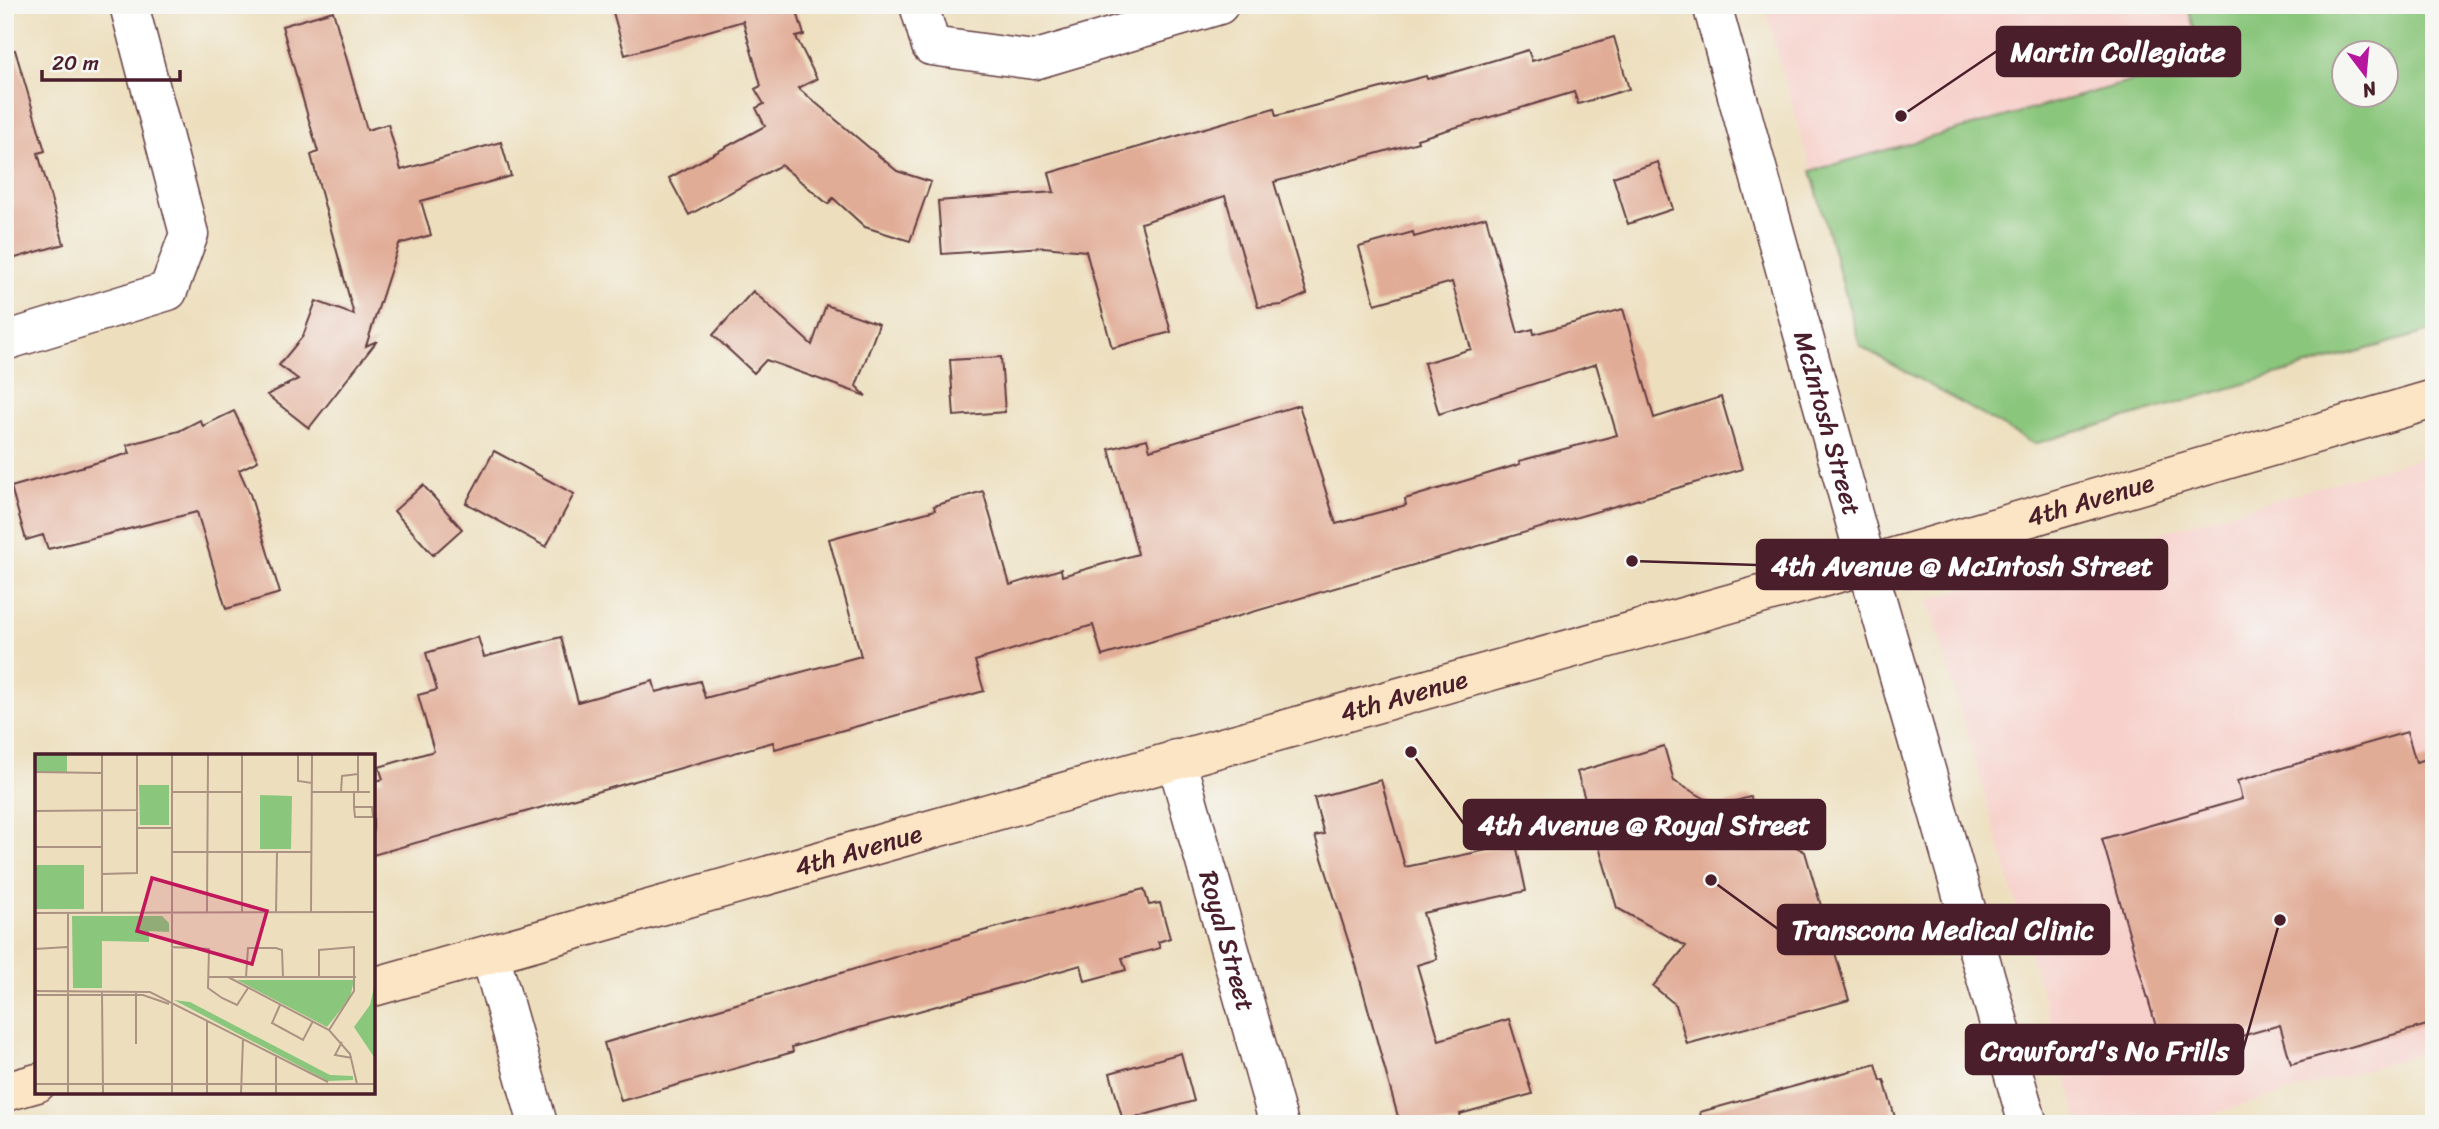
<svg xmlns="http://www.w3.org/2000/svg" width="2439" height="1129" viewBox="0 0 2439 1129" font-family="Sriracha,sans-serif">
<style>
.built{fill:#f7d0cb}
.green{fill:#8ac67c;stroke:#6a7254;stroke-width:2;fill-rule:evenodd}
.building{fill:#e1ac96}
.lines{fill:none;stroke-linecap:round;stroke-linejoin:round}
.street-casing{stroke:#623c41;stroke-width:41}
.secondary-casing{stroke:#623c41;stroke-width:41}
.street{stroke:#fff;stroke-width:38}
.secondary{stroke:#fce5c4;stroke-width:38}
.labels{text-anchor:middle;stroke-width:7;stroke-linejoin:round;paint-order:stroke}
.street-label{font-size:26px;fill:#4a1f2b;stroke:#f6f6f2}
.inset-road{fill:none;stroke:#ac9283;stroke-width:2}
.view{fill:#c2185b;fill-opacity:0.15;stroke:#c2185b;stroke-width:3.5}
.inset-edge{fill:none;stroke:#4a1f2b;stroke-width:3.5}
.leader{fill:none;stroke:#4a1f2b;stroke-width:2.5}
.callout-dot{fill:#4a1f2b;stroke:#f6f6f2;stroke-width:2.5}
.callout{fill:#4a1f2b;stroke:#4a1f2b;stroke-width:2.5}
.callout-label{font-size:28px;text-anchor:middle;font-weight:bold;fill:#fff}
</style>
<rect width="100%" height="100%" fill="#f6f6f2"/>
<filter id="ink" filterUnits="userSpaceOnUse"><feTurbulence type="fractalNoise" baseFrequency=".0143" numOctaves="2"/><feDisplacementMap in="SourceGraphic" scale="14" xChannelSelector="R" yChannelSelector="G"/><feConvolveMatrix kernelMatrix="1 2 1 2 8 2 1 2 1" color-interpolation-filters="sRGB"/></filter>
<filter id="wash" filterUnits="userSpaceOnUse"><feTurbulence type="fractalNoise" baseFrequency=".00686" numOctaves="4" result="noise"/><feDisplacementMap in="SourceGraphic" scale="28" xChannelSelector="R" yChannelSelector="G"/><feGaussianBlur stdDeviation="1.57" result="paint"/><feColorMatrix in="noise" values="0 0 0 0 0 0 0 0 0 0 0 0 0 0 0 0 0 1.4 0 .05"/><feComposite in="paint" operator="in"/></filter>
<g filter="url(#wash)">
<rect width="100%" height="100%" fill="#eddfbe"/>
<path class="built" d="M 1764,5 L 2187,5 L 2204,61 L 1811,171 Z
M 2434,454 L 2434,1050 L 2178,1124 L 2080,1124 L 1928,599 Z"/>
<path class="green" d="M 2187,5 L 2434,5 L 2434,330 L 2034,444 L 1860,346 L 1811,171 L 2204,61 ZM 2344,52 L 2386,52 L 2386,94 L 2344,94 Z"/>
<g id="blocks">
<path class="building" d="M 611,5 L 795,5 L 804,35 L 796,37 L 817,79 L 798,88 L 897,171 L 931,182 L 910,241 L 865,227 L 833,198 L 828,204 L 781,165 L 689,215 L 669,178 L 765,126 L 756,108 L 764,104 L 755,89 L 761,86 L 743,21 L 625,55 Z
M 333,11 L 367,130 L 388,124 L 401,170 L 501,142 L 511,176 L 421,201 L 431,235 L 399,244 L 366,346 L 377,341 L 309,428 L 267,395 L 298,379 L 279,365 L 303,336 L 316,301 L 354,315 L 311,155 L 318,152 L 282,26 Z
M 1614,37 L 1629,89 L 1578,104 L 1574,92 L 1417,139 L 1418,142 L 1274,182 L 1307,294 L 1282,305 L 1258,307 L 1225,196 L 1141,223 L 1171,332 L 1112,348 L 1086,251 L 1043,247 L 942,254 L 938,201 L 1054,192 L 1049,173 L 1274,108 L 1276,116 L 1426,76 L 1427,79 L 1451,73 L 1528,50 L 1532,61 Z
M 15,50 L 45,151 L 38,153 L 64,244 L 5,261 L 5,52 Z
M 1658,162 L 1673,209 L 1628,224 L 1613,177 Z
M 1486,217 L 1518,333 L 1533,329 L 1534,334 L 1623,309 L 1654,418 L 1721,397 L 1742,469 L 1102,656 L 1093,625 L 975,661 L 984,691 L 775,749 L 773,742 L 373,855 L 373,782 L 383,779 L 379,767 L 434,751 L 418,695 L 437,690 L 426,653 L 478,637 L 484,657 L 561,637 L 578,702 L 653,681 L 656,692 L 700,681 L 705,698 L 861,656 L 829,539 L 935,510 L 934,506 L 983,491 L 1010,585 L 1061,569 L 1062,576 L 1138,554 L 1109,449 L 1147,439 L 1150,450 L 1299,405 L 1336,524 L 1406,505 L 1405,499 L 1520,464 L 1519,461 L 1617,435 L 1596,364 L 1439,414 L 1424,363 L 1471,349 L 1452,282 L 1375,304 L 1359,247 L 1413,232 L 1414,237 Z
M 753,291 L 812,345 L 826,305 L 879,324 L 856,386 L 866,396 L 766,360 L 754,373 L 713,335 Z
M 1001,357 L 1005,412 L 954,416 L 950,360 Z
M 234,411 L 258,461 L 239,470 L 250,494 L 280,593 L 226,609 L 197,512 L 48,549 L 43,535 L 26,540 L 11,487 L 130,453 L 127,445 L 179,431 L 200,420 L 203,426 Z
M 494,451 L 574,494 L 546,547 L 466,503 Z
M 423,485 L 462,529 L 433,555 L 394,511 Z
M 2407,732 L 2416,762 L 2434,757 L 2434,1023 L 2291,1064 L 2280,1025 L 2165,1058 L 2102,839 L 2242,799 L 2237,781 Z
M 1664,746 L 1674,781 L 1718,806 L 1750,797 L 1773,834 L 1805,852 L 1849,1000 L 1687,1044 L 1676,1005 L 1653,986 L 1686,946 L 1617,908 L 1577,772 Z
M 1381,780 L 1405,867 L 1516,844 L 1526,891 L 1423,913 L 1437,959 L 1417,965 L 1439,1040 L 1509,1019 L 1532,1094 L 1460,1114 L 1462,1124 L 1400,1124 L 1356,965 L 1315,836 L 1324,834 L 1314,798 Z
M 1144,889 L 1149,905 L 1160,903 L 1170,938 L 1158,942 L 1160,948 L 1122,958 L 1126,970 L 1085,981 L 1081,965 L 792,1047 L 793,1052 L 621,1101 L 604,1043 L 983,931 Z
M 1181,1053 L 1194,1101 L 1123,1121 L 1110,1073 Z
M 1876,1064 L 1881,1081 L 1884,1080 L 1897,1124 L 1702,1124 L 1700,1112 Z"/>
</g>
</g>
<g filter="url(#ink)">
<use href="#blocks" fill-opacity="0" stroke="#623c41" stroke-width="2"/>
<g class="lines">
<defs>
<g id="street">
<path d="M 919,5 L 931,46 L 1034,60 L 1219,5"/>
<path id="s1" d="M 1712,5 L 1867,565 L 2028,1124"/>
<path d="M 5,341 L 168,291 L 189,234 L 129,5"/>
<path id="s2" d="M 1176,759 L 1279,1124"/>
<path d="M 490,954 L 538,1124"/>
</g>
<g id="secondary">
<path id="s3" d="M 373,987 L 1867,565 L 2434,399"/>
<path d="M 5,1092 L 37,1083"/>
</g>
</defs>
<use href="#street" class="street-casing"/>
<use href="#secondary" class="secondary-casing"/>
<use href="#street" class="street"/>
<use href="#secondary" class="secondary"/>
</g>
</g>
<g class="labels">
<g class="street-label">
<text dy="9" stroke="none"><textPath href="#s1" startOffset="434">McIntosh Street</textPath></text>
<text dy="9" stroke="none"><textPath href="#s3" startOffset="1785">4th Avenue</textPath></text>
<text dy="9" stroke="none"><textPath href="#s3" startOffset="1071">4th Avenue</textPath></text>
<text dy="9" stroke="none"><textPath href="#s3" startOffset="504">4th Avenue</textPath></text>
<text dy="9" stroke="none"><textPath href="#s2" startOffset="189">Royal Street</textPath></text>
</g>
</g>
<g transform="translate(35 754)">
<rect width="340" height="340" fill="#eddfbe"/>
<path d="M 0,0 L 32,0 L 32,19 L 0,18 ZM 104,31 L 134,31 L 134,71 L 105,71 ZM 225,41 L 257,42 L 256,95 L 225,95 ZM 0,111 L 49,111 L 49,155 L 0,155 ZM 37,162 L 127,162 L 134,169 L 134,178 L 114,177 L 114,188 L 67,187 L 67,234 L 38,234 ZM 202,226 L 319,226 L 315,244 L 292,273 ZM 339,233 L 339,303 L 319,273 L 335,251 ZM 139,246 L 155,248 L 295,321 L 318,322 L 318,326 L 293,327 Z" fill="#8ac67c"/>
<path class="inset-road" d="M 137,0 L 137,339M 263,0 L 263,27 L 277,29M 323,0 L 323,38M 0,18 L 67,19M 137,38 L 207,38M 277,38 L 335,38M 306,38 L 307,22 L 323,20M 319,38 L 319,53 L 337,53 L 338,63 L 320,63 L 319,53M 0,57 L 103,56M 103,74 L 137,74M 0,93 L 67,93M 137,98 L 277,98M 67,120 L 102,119 L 102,0M 67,158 L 67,0M 172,158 L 173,0M 207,158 L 207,0M 276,158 L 277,0M 0,159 L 340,158M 33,159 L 33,339M 241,159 L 242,98M 136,193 L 174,195 L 173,234 L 187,244 L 202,251 L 213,234M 0,195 L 32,193M 174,223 L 321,223M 193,223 L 294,276 L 315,300 L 322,330M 211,223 L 213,194 L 241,194 L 247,196 L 248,224M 284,223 L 284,196 L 319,193 L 319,237 L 294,276M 0,237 L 115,238 L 293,328M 67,238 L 68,339M 0,241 L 108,241 L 134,250M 245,251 L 237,269 L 268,286 L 278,267M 307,288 L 300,301 L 317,304M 101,290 L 101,239M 0,330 L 340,330M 172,339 L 172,267M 206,339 L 208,285M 241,339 L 241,303"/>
<path class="view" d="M 117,124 L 232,157 L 217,210 L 102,177 Z"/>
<rect width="340" height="340" class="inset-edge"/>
</g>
<path class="leader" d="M1901 116L1997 51M1632 561L1757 565M1411 752L1464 824M1711 880L1778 929M2280 920L2243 1050"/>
<g class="callout-dot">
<circle cx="1901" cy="116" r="7"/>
<circle cx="1632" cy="561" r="7"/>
<circle cx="1411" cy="752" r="7"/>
<circle cx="1711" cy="880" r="7"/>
<circle cx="2280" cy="920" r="7"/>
</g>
<g class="callout">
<rect x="1997" y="27" width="243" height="49" rx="7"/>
<rect x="1757" y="540" width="410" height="49" rx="7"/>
<rect x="1464" y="800" width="361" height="49" rx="7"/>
<rect x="1778" y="905" width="331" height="49" rx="7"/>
<rect x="1966" y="1025" width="277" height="49" rx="7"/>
</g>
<g class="callout-label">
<text x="2118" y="61">Martin Collegiate</text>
<text x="1962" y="575">4th Avenue @ McIntosh Street</text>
<text x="1644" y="834">4th Avenue @ Royal Street</text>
<text x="1943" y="939">Transcona Medical Clinic</text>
<text x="2105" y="1060">Crawford's No Frills</text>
</g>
<rect width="2439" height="1129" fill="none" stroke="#f6f6f2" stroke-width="28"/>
<g transform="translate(2365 74) rotate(164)"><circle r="33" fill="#f6f6f2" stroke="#b1a0a2" stroke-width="2"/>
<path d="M0-5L12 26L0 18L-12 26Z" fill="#b5179e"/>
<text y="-10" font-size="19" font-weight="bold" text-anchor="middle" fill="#4a1f2b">N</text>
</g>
<path d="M42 70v10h138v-10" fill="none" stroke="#4a1f2b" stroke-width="3.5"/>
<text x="52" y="70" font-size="21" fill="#4a1f2b" stroke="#f6f6f2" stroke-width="5" paint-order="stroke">20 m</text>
</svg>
